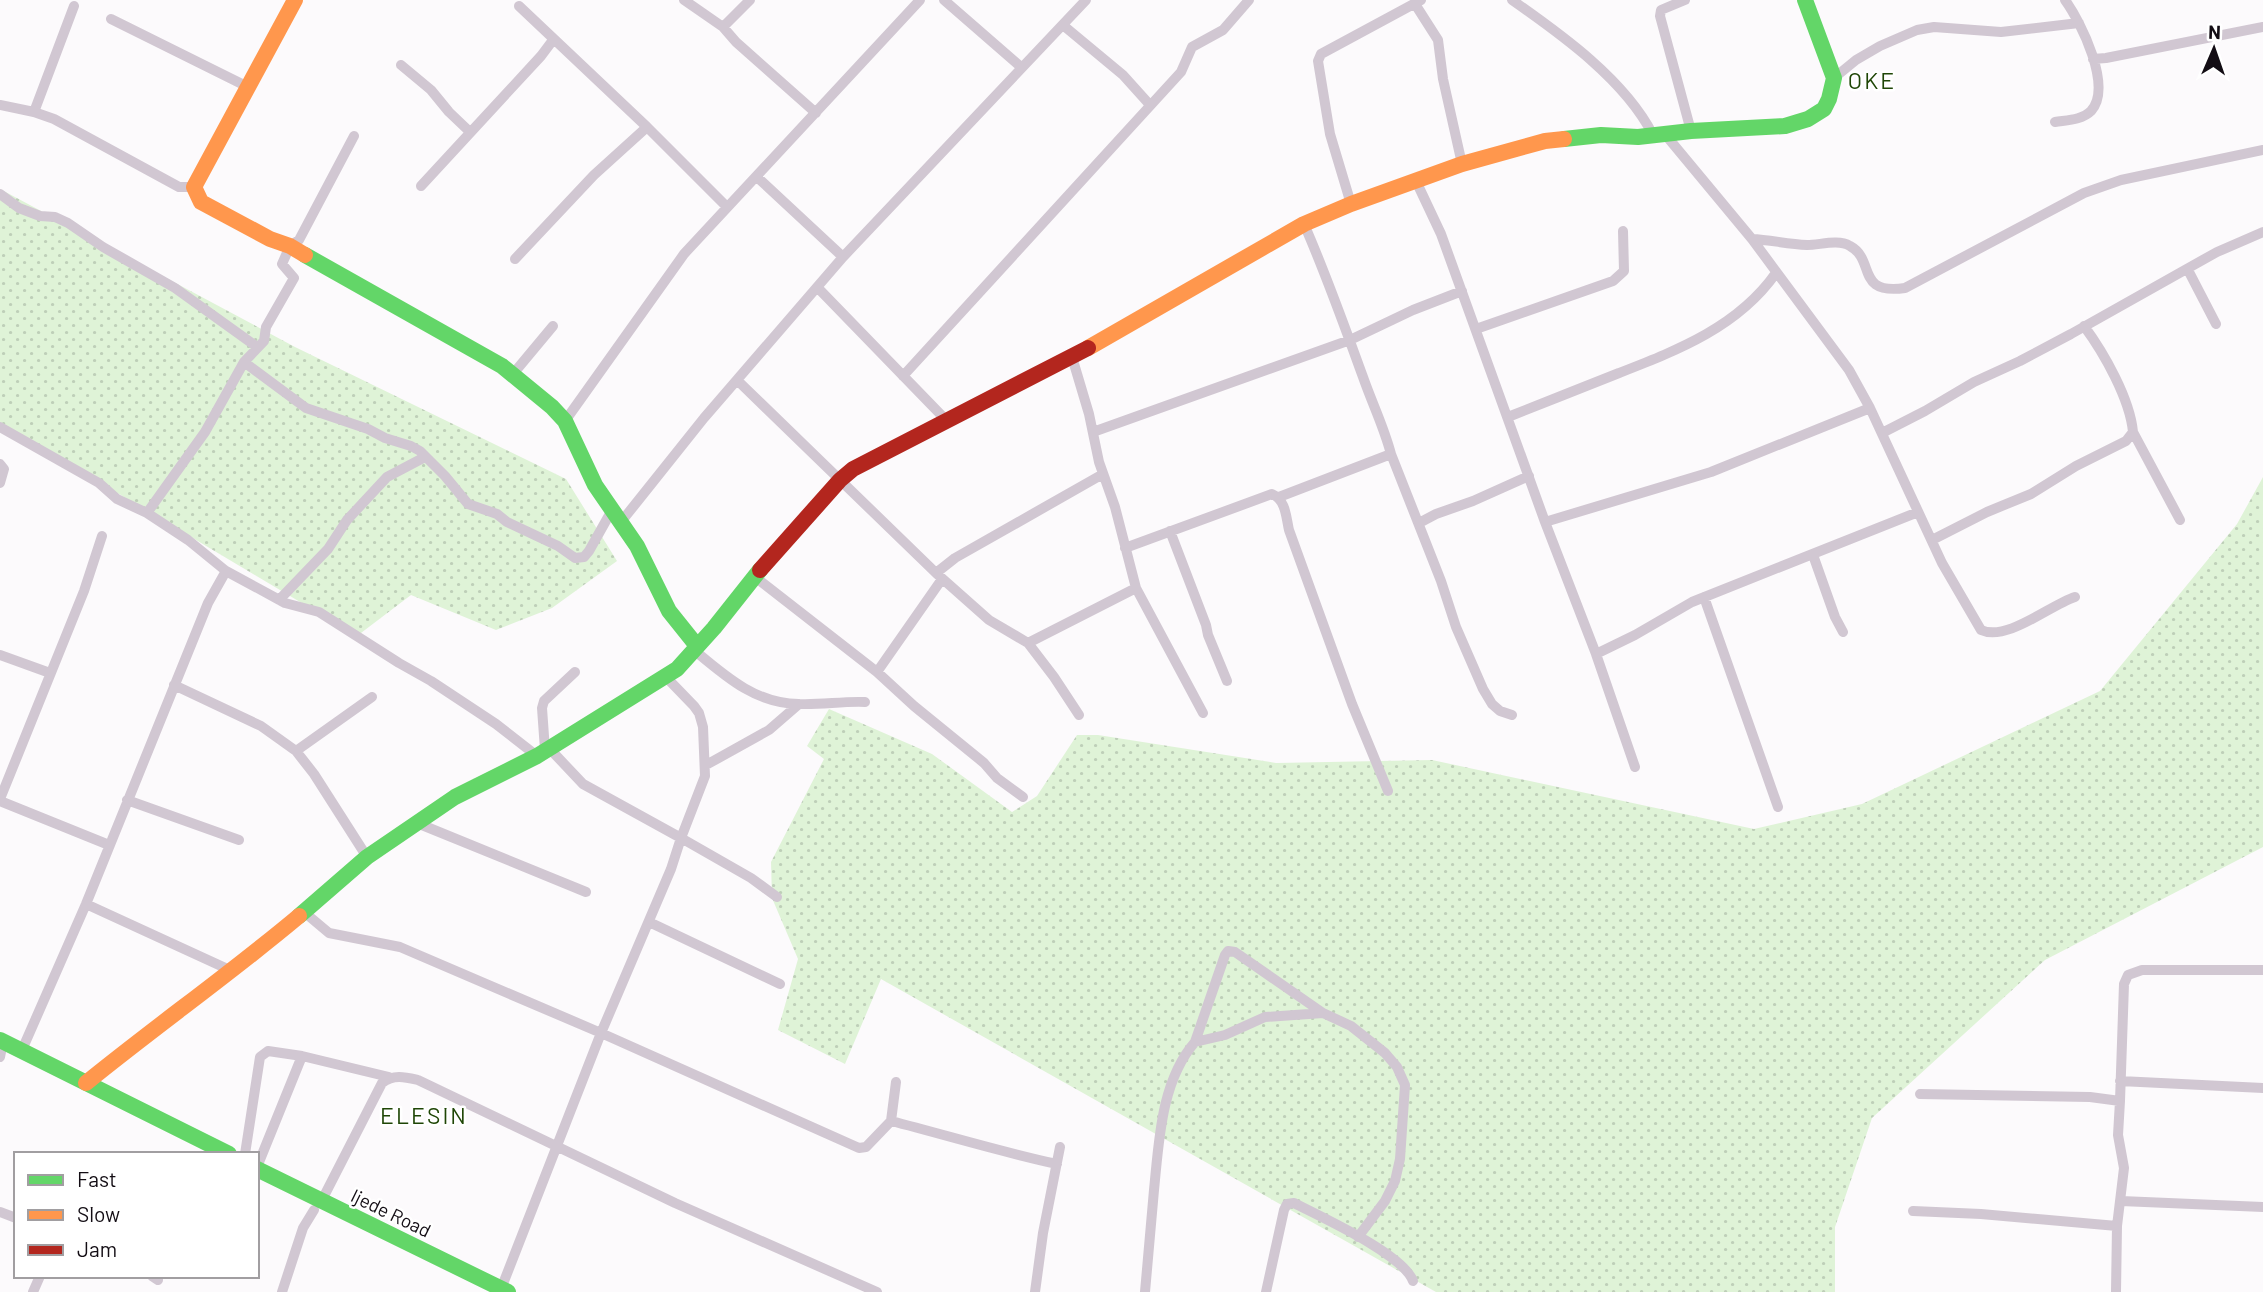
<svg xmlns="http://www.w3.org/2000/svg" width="2263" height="1292" viewBox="0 0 2263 1292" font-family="Barlow,sans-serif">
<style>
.grass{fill:url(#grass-dots)}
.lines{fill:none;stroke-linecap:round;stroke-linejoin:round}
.street{stroke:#d1c7d2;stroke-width:10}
.fast{stroke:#63d668;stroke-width:16}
.slow{stroke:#ff974d;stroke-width:16}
.jam{stroke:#b3261e;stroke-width:16}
.labels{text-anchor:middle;stroke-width:5;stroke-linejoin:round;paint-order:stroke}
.street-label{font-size:19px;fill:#130d14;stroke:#fff}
.quarter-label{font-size:23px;letter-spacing:2px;fill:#1f4606;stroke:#fff}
</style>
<defs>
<pattern id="grass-dots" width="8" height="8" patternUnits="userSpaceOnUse" patternTransform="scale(1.75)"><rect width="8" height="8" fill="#dff3d7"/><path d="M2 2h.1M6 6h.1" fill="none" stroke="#becfb8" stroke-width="1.8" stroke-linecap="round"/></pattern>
</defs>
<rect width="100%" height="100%" fill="#fcfafc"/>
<path class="grass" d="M 0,189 L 295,347 L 566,479 L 617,561 L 552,608 L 496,630 L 411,595 L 357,636 L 0,423 Z
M 2263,477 L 2263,847 L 2045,960 L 1872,1118 L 1835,1227 L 1835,1292 L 1436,1292 L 881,979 L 845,1064 L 778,1030 L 798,959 L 772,898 L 771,862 L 824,759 L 807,746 L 829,709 L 932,754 L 1012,812 L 1037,796 L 1077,735 L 1098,735 L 1276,763 L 1432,760 L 1754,829 L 1862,804 L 2100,691 L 2237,524 Z"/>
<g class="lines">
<path class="street" d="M 684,0 L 723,27 L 736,42 L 816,113
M 944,0 L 1021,67
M 1512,0 C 1562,35 1625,80 1653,135
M 1685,0 L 1661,10 L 1660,16 L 1691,131
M 1415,4 L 1438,40 L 1443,79 L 1462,164
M 519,6 L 647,127 L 727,207
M 111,19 L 248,87
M 1064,26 L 1123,75 L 1150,105
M 723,27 L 750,0
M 2093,59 L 2106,58 L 2263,27
M 401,65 L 431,90 L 449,112 L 470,132
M 1834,78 L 1856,60 L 1880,46 L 1917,30 L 1934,27 L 2001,32 L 2079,23
M 0,105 L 34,112 L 54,119 L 179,187 L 194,187
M 34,112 L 74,6
M 2055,122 C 2067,120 2082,120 2091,111 C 2113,87 2081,22 2065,0
M 1664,133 L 1752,239 L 1849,370 L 1870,408 L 1942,563 L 1981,630 C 2007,642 2050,605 2075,597
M 757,177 L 843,257
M 1416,181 L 1441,234 L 1545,522 L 1596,654 L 1635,767
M 421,186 L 541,56 L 553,40
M 0,194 L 19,208 L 40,216 L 55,217 L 68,223 L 103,247 L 175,288 L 257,347
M 1351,204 L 1330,134 L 1318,61 L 1321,54 L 1421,0
M 1304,224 C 1326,274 1344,325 1363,377 C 1372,403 1384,427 1391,454 L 1441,581 L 1456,627 L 1483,689 L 1492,704 L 1500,711 L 1512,715
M 1752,239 C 1770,240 1788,244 1807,245 C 1820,245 1838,239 1850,246 C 1876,260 1855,295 1905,288 L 2084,193 L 2121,180 L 2263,150
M 515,259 L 594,175 L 647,127
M 2188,270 L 2216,324
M 817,287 L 946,420
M 1476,329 L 1613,281 L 1624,271 L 1623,231
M 1072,357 L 1089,414 L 1099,462 L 1115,507 L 1136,588 L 1203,713
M 244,362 L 306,408 L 368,429 L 385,438 L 411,446 L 420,451 L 445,476 L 468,504 L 497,514 L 507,522 L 558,546 L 575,558 L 584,557 L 589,551 L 612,510
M 513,374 L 553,326
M 903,376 L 1181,72 L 1192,47 L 1223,30 L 1249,0
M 738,381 L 936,573 L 989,620 L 1028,643 L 1054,677 L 1079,715
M 1508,417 C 1545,402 1582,388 1619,373 C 1678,350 1738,327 1776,273
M 565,421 L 684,254 L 920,0
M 0,427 L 99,483 L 117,499 L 147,513 L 188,540 L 226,571 L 285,603 L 319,612 L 399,663 L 431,681 L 496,724 L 537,756
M 1093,432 L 1350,340 L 1413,310 L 1462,291
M 2133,432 L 2180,520
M 1882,433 L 1925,411 L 1974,382 L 2020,361 L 2071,334 L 2217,252 L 2263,232
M 0,464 L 4,469 L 0,483
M 1279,497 L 1391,454
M 147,513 L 205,432 L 244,362 L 264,341 L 266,327 L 294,278 L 282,264 L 290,246 L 299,240 L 354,136
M 621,522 L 704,418 L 843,257 L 1086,0
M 1545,522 L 1711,472 L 1870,408
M 1419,523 L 1436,514 L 1473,501 L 1529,476
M 1170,531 L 1206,625 L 1208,635 L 1227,681
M 1932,540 L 1987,512 L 2031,494 L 2076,466 L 2126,441 L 2133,432 C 2130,399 2104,353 2084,326
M 1125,548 L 1272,494 C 1286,500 1286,517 1289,530 L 1352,704 L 1388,791
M 1813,555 L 1835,617 L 1843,632
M 936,573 L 955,558 L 1103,474
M 755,577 L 877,672 L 914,706 L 984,763 L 997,778 L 1023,797
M 1704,597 L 1778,807
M 279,600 L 328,549 L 347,520 L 387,477 L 425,457
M 1028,643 L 1136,588
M 694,650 C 725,676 756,704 799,704 C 821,705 843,701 865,702
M 1596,654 L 1635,635 L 1692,602 L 1918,512
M 0,655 L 50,673
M 877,672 L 942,579
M 665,676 L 694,706 L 699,713 L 703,727 L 705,776 L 681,838 L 751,878 L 777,897
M 174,685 L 261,726 L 296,751 L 314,774 L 367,857
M 545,750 L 542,708 L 544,701 L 575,672
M 296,751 L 372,697
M 706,765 L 769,730 L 799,704
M 0,799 L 84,591 L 102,536
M 127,800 L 239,840
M 0,801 L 109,845
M 417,823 L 586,892
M 86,904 L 232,971
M 304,912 L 329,933 L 400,947 L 601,1033 L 859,1148 L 866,1147 L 891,1121 L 896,1082
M 649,922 L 780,984
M 1195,1042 L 1225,1035 L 1265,1017 L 1323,1013
M 22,1050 L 86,904 L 208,603 L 226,571
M 0,1057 L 1,1052
M 2120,1081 L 2263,1088
M 1920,1094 L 2090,1097 L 2120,1101 L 2118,1135 L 2124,1168 L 2117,1226 L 2116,1292
M 2120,1101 L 2124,984 L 2128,975 L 2142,970 L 2263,970
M 891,1121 C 946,1135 1001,1152 1057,1164
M 245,1154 L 260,1057 L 268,1051 L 302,1056
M 257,1167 L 302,1056 L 389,1077
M 2121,1201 L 2263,1207
M 321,1202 L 382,1083 C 394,1074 405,1077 418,1080 L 675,1203 L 877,1292
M 1913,1211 L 1981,1214 L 2117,1226
M 0,1212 L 16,1218
M 152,1276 L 158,1280
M 501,1289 L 601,1033 L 671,869 L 681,838 L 583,784 L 549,748
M 33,1292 L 40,1276
M 282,1292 L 303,1228 L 314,1210
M 1035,1292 L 1043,1233 L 1060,1147
M 1145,1292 C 1148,1258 1151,1224 1154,1190 C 1159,1141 1161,1081 1195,1042 L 1225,955 L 1228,951 L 1235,952 L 1323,1013 L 1351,1026 L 1385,1053 L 1397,1067 L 1405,1085 L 1400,1159 L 1395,1181 L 1385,1201 L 1358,1237
M 1266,1292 L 1284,1210 L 1287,1204 L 1294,1203 C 1321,1217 1403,1254 1413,1281"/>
<path class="fast" d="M 1564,139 L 1601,135 L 1638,137 L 1691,131 L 1785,126 L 1808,119 L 1824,109 L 1829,99 L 1834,78 L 1805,0
M 305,255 L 502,366 L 552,407 L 565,421 L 595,485 L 637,546 L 669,611 L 697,646
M 299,916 L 367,857 L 455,797 L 537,756 L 677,669 L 714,628 L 760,570
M 0,1040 L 229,1154
M 257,1169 L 508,1292"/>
<path class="slow" d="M 295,0 L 194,187 L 201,202 L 270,239 L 290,246 L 305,255
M 1088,348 L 1304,224 L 1351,204 L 1462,164 L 1545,141 L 1564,139
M 86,1083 C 156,1026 230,974 299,916"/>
<path class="jam" d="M 760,570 L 840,480 L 853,469 L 1088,348"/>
</g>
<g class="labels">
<g class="street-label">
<text transform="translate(391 1213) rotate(26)" y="7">Ijede Road</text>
</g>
<g class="quarter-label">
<text x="1872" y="89">OKE</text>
<text x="424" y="1124">ELESIN</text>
</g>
</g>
<rect x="14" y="1152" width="245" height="126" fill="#ffffff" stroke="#a19ea1" stroke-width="2"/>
<rect x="28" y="1175" width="35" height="10" fill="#63d668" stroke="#a19ea1" stroke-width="2"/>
<text x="77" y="1187" font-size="21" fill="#130d14">Fast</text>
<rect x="28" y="1210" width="35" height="10" fill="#ff974d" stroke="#a19ea1" stroke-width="2"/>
<text x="77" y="1222" font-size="21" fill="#130d14">Slow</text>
<rect x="28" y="1245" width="35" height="10" fill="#b3261e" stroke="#a19ea1" stroke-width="2"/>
<text x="77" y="1257" font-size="21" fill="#130d14">Jam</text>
<g transform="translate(2214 49) rotate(2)" stroke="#ffffff" stroke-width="5" paint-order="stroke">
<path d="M0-5L12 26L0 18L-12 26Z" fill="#130d14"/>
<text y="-10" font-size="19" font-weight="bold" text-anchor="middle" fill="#130d14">N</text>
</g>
</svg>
